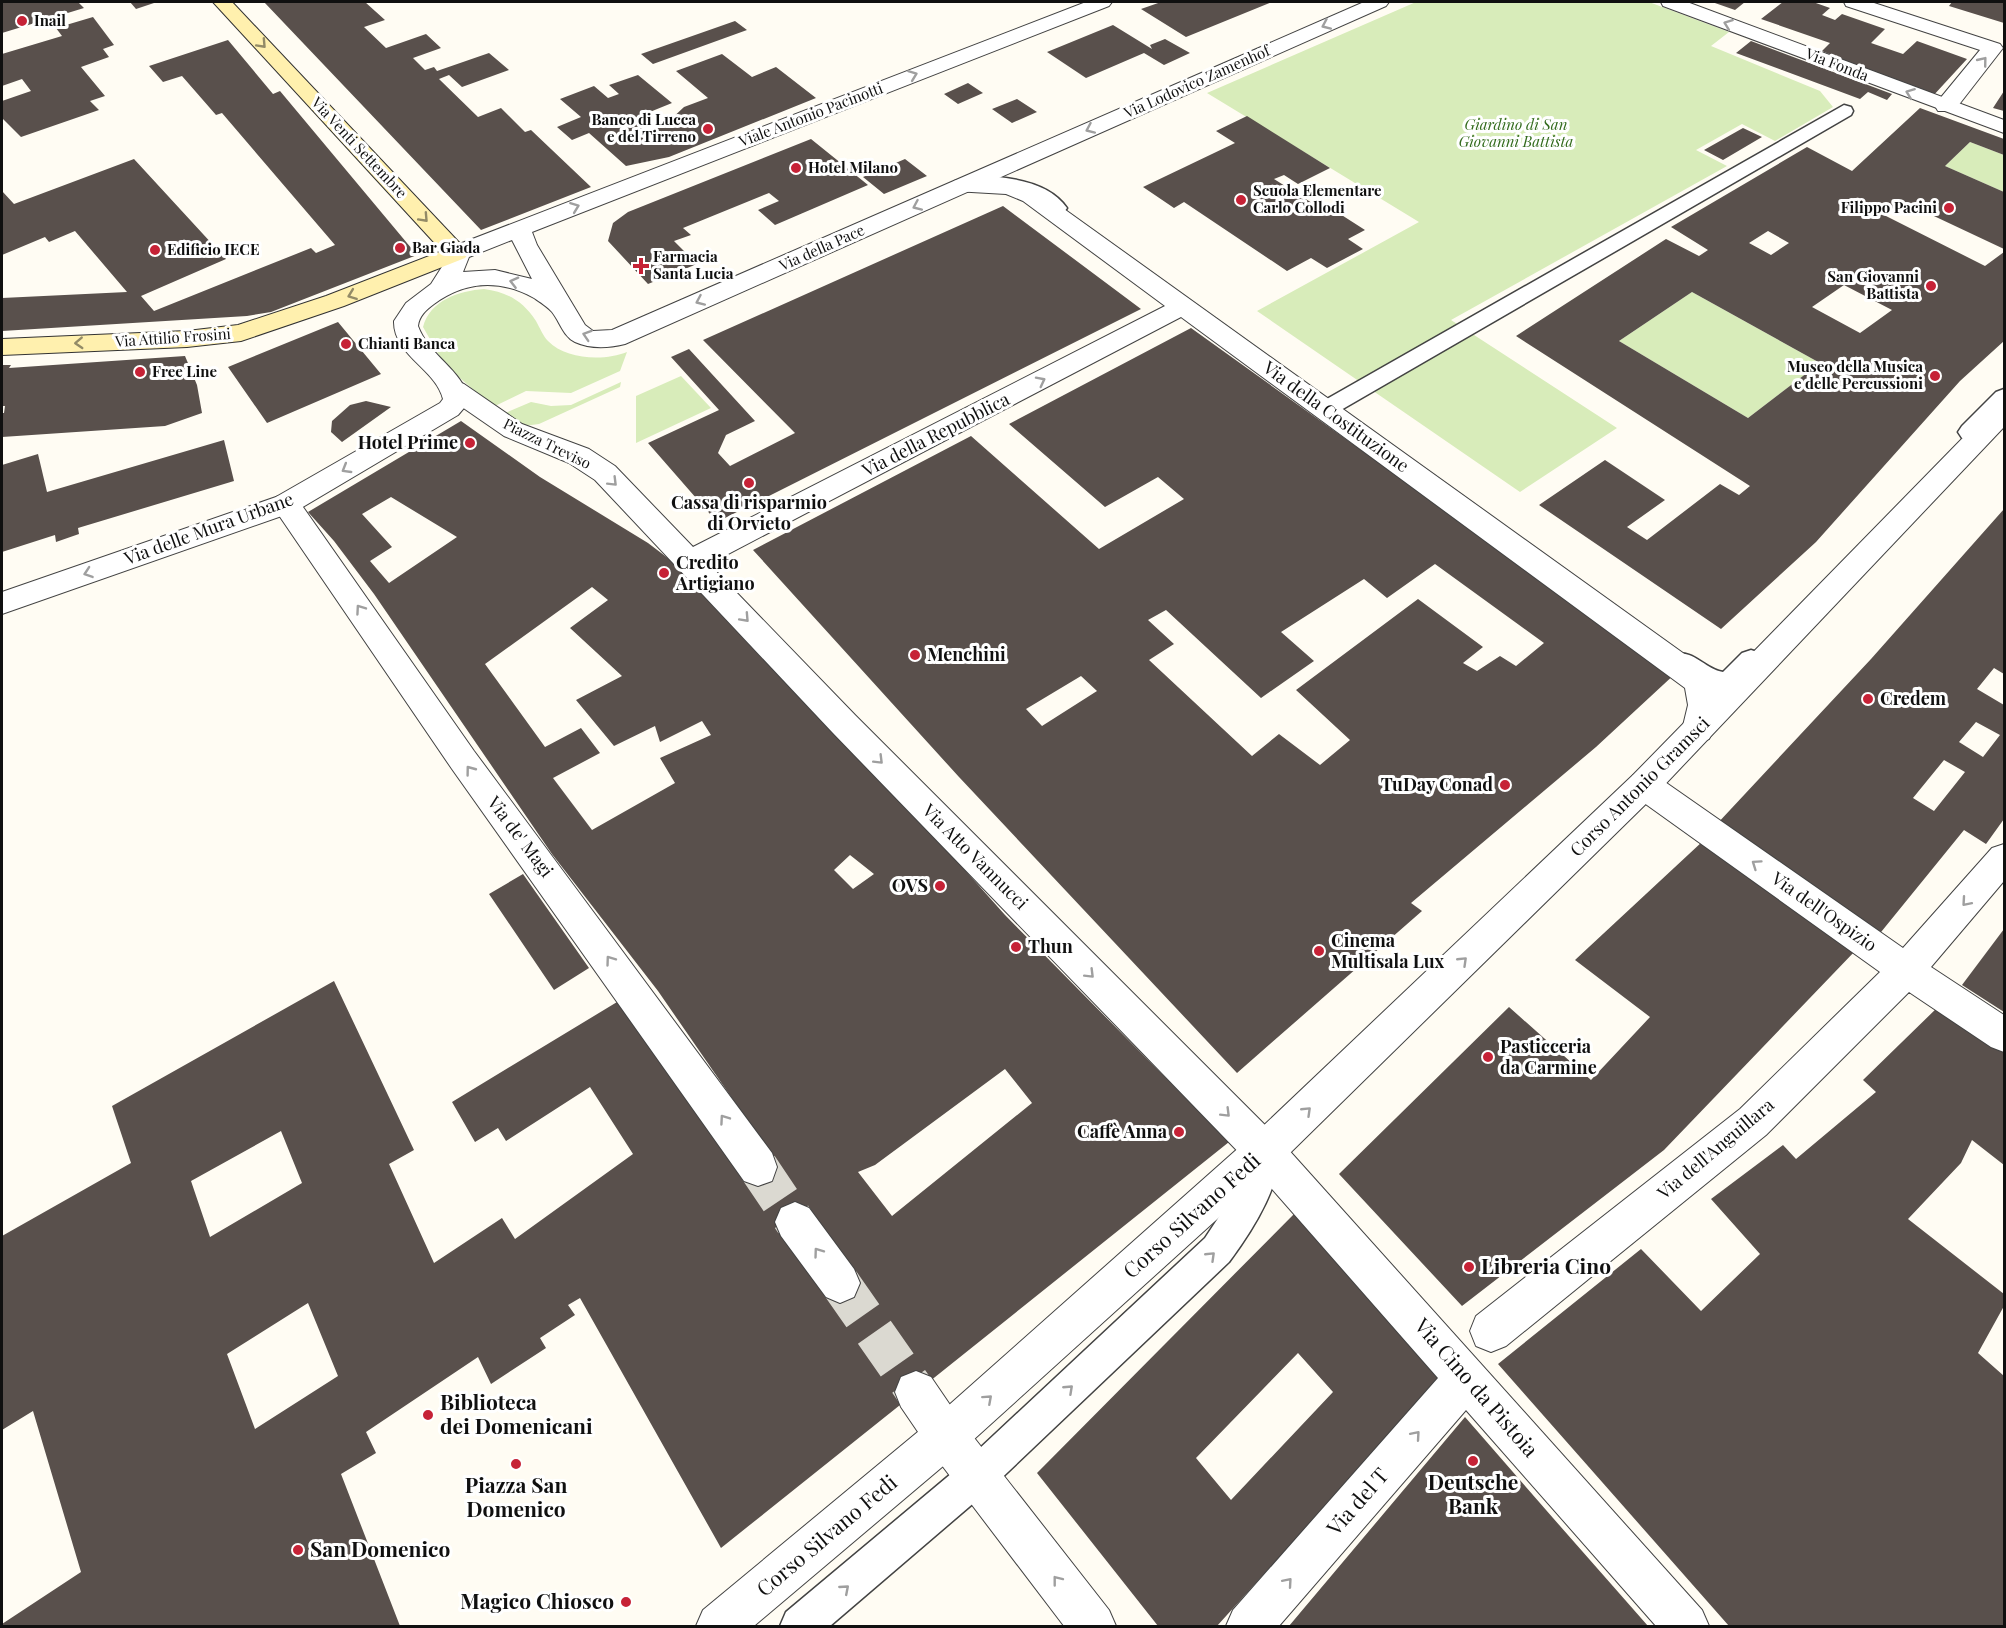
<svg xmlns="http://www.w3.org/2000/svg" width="2006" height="1628" viewBox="0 0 2006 1628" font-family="'Playfair Display',serif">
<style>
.green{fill:#d8ecba}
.building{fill:#59504c;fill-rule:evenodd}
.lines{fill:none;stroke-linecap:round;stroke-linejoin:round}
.minor-tunnel{stroke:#dbd9d1;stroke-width:40;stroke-dasharray:40 20;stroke-linecap:butt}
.service-casing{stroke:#434343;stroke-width:3}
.pedestrian-casing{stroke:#434343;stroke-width:2}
.minor-casing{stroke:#434343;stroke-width:2}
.tertiary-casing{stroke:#434343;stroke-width:2}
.secondary-casing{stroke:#323232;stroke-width:2}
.service{fill:#fff;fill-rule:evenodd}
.pedestrian{fill:#fff;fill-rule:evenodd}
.minor{fill:#fff;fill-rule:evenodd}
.tertiary{fill:#fff;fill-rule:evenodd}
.secondary{fill:#fff0ae;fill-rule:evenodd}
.oneway{stroke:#9f9f9f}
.oneway2{stroke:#938b67}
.poi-dot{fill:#c62236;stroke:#fff;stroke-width:2}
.labels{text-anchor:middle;stroke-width:6;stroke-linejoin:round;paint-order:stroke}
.far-poi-label{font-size:15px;font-weight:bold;fill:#101010;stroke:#fff;text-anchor:start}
.far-street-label{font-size:15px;fill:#101010;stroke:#fff}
.far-park-label{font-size:15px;font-style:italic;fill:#336b1d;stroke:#fff}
.street-label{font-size:18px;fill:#101010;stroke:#fff}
.poi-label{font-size:18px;font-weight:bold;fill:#101010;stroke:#fff;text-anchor:start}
.near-street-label{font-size:21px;fill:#101010;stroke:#fff}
.near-poi-label{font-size:21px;font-weight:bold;fill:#101010;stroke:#fff;text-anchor:start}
</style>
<rect width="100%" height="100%" fill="#fffcf3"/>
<path class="green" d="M 1416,2 L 1649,2 L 1729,32 L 1711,46 L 1820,91 L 1833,107 L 1775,141 L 1742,124 L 1696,150 L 1727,166 L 1451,320 L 1617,428 L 1520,492 L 1257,311 L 1419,222 L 1207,93 Z
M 1970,142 L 2004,155 L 2004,192 L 1945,166 Z
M 484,289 C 507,292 523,301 536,321 C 540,328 543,336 548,341 C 566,360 605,361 627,352 L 620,371 L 571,393 L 526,391 L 493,407 L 444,364 L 423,327 C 430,300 459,291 484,289 Z
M 1692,292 L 1820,363 L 1748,418 L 1619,341 Z
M 681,376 L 711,408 L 636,443 L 636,396 Z
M 621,382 L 620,387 L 539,424 L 524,426 L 503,414 L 531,402 L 551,406 L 571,405 Z"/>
<path class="building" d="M 2,2 L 78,2 L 84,8 L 2,33 Z
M 130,2 L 157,2 L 136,9 Z
M 264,2 L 365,2 L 385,20 L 364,27 L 386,48 L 426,34 L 441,48 L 413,58 L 425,70 L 434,67 L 437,71 L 489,53 L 509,70 L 462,87 L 449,75 L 439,79 L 478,117 L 501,108 L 525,132 L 531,130 L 591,187 L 481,230 Z
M 1161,2 L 1272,2 L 1186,37 L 1141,9 Z
M 1712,2 L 1745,2 L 1735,10 Z
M 1783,2 L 1813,2 L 1830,8 L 1822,15 L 1835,20 L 1842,14 L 1885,29 L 1871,43 L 1903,54 L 1917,41 L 1967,59 L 1932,97 L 1822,51 L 1830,43 L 1761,19 Z
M 1952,2 L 2004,2 L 2004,23 L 1949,6 Z
M 93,17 L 114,45 L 103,49 L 109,57 L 81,67 L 105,96 L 90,101 L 99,110 L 21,137 L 2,118 L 2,101 L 31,91 L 22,79 L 2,86 L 2,54 L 62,36 L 56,28 Z
M 735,21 L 747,30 L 653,64 L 641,54 Z
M 1113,25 L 1152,49 L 1150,45 L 1165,39 L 1190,53 L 1164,65 L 1144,53 L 1086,78 L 1047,52 Z
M 228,40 L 273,94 L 280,91 L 417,255 L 271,312 L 247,316 L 2,331 L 2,298 L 127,292 L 75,231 L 49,242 L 45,237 L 2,255 L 2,191 L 14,204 L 134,159 L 226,259 L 141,296 L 154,311 L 311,248 L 316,253 L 335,245 L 222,113 L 216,115 L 182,76 L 163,82 L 149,66 Z
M 1751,41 L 1892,94 L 1887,100 L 1868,92 L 1860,99 L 1736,53 Z
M 722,54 L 752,77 L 776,67 L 816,98 L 669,157 L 626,166 L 589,133 L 572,140 L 557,127 L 581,117 L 560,99 L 594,86 L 608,98 L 619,94 L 609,85 L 638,75 L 672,103 L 635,118 L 649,130 L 668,122 L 684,107 L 708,98 L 676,71 Z
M 968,83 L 983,93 L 958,104 L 944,94 Z
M 2004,91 L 2004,111 L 1993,108 Z
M 1017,99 L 1037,112 L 1012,123 L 992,109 Z
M 1920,108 L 2004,139 L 2004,155 L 1970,142 L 1945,166 L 2004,192 L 2004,249 L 1902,201 L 1884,215 L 1985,266 L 2004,252 L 2004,341 L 1960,381 L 1816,542 L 1721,629 L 1539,505 L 1605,460 L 1665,500 L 1627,527 L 1647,540 L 1720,484 L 1739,495 L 1750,486 L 1516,336 L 1666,239 L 1699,256 L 1708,250 L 1671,227 L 1807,147 L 1852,171 ZM 1768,231 L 1789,243 L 1771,255 L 1749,243 ZM 1844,285 L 1892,310 L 1860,333 L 1812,307 ZM 1692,292 L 1820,363 L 1748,418 L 1619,341 Z
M 1247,116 L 1330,168 L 1298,184 L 1284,175 L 1274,179 L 1320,208 L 1326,205 L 1365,230 L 1348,239 L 1363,249 L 1327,268 L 1311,258 L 1287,271 L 1184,202 L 1174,208 L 1143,187 L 1235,143 L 1216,131 Z
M 1743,128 L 1762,137 L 1723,160 L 1704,150 Z
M 811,139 L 868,185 L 775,225 L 758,210 L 779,201 L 769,193 L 683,228 L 691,235 L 674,241 L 697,264 L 648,284 L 608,241 L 613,223 L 628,212 Z
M 905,159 L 927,176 L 884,194 L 863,177 Z
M 1003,206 L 1141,309 L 717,522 L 648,443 L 719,410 L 671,357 L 689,349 L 755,421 L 726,435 L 718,453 L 730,466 L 795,433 L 703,340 Z
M 338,322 L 381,374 L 267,423 L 228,367 Z
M 1191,328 L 1583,609 L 1677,672 L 1596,747 L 1411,903 L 1422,911 L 1237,1073 L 959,777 L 753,550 L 971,436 L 1099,549 L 1184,499 L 1158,477 L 1105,507 L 1009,424 ZM 1435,564 L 1544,643 L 1516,666 L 1500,656 L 1477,671 L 1463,663 L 1483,647 L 1418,599 L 1296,690 L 1350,740 L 1320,765 L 1279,734 L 1252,756 L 1149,660 L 1174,644 L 1148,620 L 1166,610 L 1261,698 L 1314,661 L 1281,632 L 1364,579 L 1387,598 ZM 1081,676 L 1097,691 L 1042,726 L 1026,709 Z
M 185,356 L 197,385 L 202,413 L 165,426 L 2,437 L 2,413 L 4,413 L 5,406 L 2,406 L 2,365 L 11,365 L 9,368 Z
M 366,401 L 391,407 L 342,442 L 331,432 L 332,421 L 350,405 Z
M 461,421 L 540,477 L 648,543 L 727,603 L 1005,915 L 1229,1142 L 721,1548 L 580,1298 L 568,1305 L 575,1315 L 540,1338 L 546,1348 L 491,1384 L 478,1357 L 366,1432 L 376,1453 L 341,1474 L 400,1626 L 2,1626 L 2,1624 L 81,1572 L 33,1411 L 2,1430 L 2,1236 L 131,1163 L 112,1106 L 334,981 L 414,1150 L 389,1164 L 434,1263 L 502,1218 L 515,1239 L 633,1154 L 590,1087 L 506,1141 L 498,1128 L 475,1142 L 452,1102 L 622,999 L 772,1156 L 658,991 L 552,854 L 374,594 L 334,541 L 308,512 ZM 391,497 L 457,537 L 389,583 L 370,561 L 392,547 L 362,514 ZM 592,587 L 608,600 L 570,628 L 622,676 L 576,700 L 614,746 L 655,726 L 660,742 L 702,721 L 711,735 L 660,758 L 675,783 L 592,830 L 553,778 L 600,753 L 581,728 L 545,747 L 485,664 ZM 850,855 L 874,874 L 853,889 L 834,870 ZM 1005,1069 L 1032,1103 L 892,1216 L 858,1172 L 875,1165 ZM 281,1131 L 302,1183 L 210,1237 L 191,1181 ZM 308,1303 L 338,1376 L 255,1429 L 227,1354 Z
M 224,440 L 234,481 L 78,528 L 79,534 L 56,542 L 55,535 L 2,552 L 2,465 L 38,454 L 47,492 Z
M 2004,509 L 2004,674 L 1994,668 L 1977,689 L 2004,705 L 2004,819 L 1986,844 L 1964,830 L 1877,937 L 1716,825 L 1871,659 ZM 1976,722 L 2000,735 L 1983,757 L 1959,742 ZM 1944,760 L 1965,772 L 1934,811 L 1913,798 Z
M 1703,841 L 1856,950 L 1664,1150 L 1462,1306 L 1339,1174 L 1509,1007 L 1591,1080 L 1650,1017 L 1575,960 Z
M 523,874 L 589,968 L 554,990 L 489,894 Z
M 2004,929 L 2004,1012 L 1962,985 Z
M 1940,1005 L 2004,1049 L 2004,1165 L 1972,1140 L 1961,1163 L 1908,1219 L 2004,1294 L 2004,1306 L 1978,1353 L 2004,1376 L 2004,1626 L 1729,1626 L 1498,1364 L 1641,1249 L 1701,1311 L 1760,1254 L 1711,1199 L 1783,1145 L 1796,1159 L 1876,1092 L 1863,1080 Z
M 1295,1213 L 1440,1380 L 1217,1626 L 1158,1626 L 1037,1473 ZM 1298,1353 L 1333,1392 L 1231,1500 L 1196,1458 Z
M 1465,1417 L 1553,1518 L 1648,1626 L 1289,1626 Z"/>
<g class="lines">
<path class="minor-tunnel" d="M 758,1167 L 795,1222
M 840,1283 L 916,1392"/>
<defs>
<path id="service" d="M 1844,105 L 1851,107 L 1853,111 L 1851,115 L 1334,414 L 1326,417 L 1318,414 L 1315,409 L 1318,404 Z
M 972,176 C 1003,176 1048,180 1067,208 L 1064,212 L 1057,214 L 1011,190 L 965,186 L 962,182 Z
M 2004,389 L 2004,410 C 1992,423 1981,443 1962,438 L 1958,432 L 1962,426 L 1996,392 Z
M 1751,650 L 1760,653 L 1764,660 C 1759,670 1747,686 1737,692 C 1718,703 1678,679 1669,662 L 1673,655 C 1693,648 1704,669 1723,672 L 1742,653 Z
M 1264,1135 L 1276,1139 C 1290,1174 1250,1234 1229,1262 L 990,1489 L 830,1626 L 780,1626 L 786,1612 L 964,1463 L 1205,1238 L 1236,1191 L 1252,1139 Z"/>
<path id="pedestrian" d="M 1264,1132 L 1278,1138 L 1702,1610 L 1709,1626 L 1656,1626 L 1466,1410 L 1279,1626 L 1226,1626 L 1233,1610 L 1438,1378 L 1250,1164 L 1245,1151 L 1250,1138 Z"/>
<path id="minor" d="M 1844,2 L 1871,2 L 2000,44 L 2003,48 L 1954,111 L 1938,111 L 1935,106 L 1938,101 L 1980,50 L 1846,6 Z
M 962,179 L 1006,181 L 1039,191 L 1708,671 C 1721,696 1722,714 1709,739 L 1698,743 L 1687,739 L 1682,730 L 1688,705 L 1685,688 L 1181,317 L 709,564 L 855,715 L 1278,1138 L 1283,1151 L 1278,1164 L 1264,1170 L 1250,1164 L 833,733 L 595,480 L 569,463 L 504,436 L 446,396 L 442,390 L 446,384 L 455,381 L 464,384 L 522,424 L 589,449 L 615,466 L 693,547 L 1165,306 L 1023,201 L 1006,194 L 954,191 L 951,186 L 954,181 Z
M 286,494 L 296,497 L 474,751 L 772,1153 L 777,1167 L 772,1181 L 758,1186 L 744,1181 L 452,769 L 276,511 L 272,504 L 276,497 Z
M 1644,772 L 1655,775 L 1903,948 L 1992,848 L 2004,844 L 2004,881 L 1931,967 L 2004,1015 L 2004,1052 L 1991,1047 L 1909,992 L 1766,1135 L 1506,1346 L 1491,1352 L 1476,1346 L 1470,1331 L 1476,1316 L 1740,1109 L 1880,972 L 1633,795 L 1628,785 L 1633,775 Z
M 795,1202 L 809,1208 L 854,1269 L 860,1283 L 854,1297 L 840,1303 L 826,1297 L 781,1236 L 775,1222 L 781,1208 Z
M 916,1371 L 931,1377 L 961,1421 L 1109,1610 L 1116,1626 L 1064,1626 L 931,1451 L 901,1407 L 895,1392 L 901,1377 Z"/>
<path id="tertiary" d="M 1086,2 L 1112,2 L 1109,6 L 532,232 L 537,245 L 585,325 L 593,331 L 612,330 L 1364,2 L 1389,2 L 1386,6 L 625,344 C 609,348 590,349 575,342 C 563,336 560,322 552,312 C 548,307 540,302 534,298 C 500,279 465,281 434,304 C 426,310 419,316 418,326 C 429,356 462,369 470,401 L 458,415 L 296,511 L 2,614 L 2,592 L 276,497 L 440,403 L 443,399 C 436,369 393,355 394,321 L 406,303 L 431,284 L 445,262 L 445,253 L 449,248 ZM 512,240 L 532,279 L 495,270 L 463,272 L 469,257 Z
M 1661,2 L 1687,2 L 2004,120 L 2004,133 L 1663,6 Z
M 2004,402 L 2004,427 L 1655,795 L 1289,1154 L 961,1451 L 754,1626 L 696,1626 L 703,1610 L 931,1421 L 1261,1128 L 1633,775 L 1995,405 Z"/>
<path id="secondary" d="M 213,2 L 232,2 L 469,253 L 465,258 L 344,306 L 241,341 L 187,347 L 2,355 L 2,339 L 187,331 L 238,325 L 326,296 L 442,251 Z"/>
</defs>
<use href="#service" class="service-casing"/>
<use href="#pedestrian" class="pedestrian-casing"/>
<use href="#minor" class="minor-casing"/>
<use href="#tertiary" class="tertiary-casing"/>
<use href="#secondary" class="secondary-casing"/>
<use href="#service" class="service"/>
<use href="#pedestrian" class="pedestrian"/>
<use href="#minor" class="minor"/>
<use href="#tertiary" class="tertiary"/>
<use href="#secondary" class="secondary"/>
</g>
<defs><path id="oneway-chevron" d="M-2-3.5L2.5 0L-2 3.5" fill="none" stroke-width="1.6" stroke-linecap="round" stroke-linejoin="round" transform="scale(1.5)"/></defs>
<g class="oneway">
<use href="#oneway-chevron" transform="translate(1728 24) rotate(-159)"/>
<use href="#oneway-chevron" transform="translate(1326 25) rotate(156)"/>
<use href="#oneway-chevron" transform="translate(1983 61) rotate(-51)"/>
<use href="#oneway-chevron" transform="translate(913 75) rotate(-21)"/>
<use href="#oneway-chevron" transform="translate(1910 93) rotate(-159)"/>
<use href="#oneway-chevron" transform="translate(1090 129) rotate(156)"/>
<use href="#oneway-chevron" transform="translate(917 206) rotate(156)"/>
<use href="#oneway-chevron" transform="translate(575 207) rotate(-21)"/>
<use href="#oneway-chevron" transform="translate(514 282) rotate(-166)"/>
<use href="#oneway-chevron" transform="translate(700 301) rotate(156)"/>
<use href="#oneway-chevron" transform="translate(587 335) rotate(-162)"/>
<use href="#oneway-chevron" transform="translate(1041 381) rotate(-27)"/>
<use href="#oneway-chevron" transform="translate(346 469) rotate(149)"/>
<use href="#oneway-chevron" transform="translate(613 482) rotate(45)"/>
<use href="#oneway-chevron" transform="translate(88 573) rotate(161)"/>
<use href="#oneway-chevron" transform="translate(360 609) rotate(-125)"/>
<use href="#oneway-chevron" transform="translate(745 618) rotate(47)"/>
<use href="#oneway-chevron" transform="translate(879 760) rotate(45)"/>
<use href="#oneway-chevron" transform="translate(470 770) rotate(-127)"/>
<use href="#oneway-chevron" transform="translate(1756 864) rotate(-145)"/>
<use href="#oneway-chevron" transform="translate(1966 902) rotate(131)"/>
<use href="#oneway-chevron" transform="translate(610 960) rotate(-126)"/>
<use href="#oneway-chevron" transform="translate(1463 961) rotate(-44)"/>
<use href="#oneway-chevron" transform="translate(1090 974) rotate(45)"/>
<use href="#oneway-chevron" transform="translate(1307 1111) rotate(-44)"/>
<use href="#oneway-chevron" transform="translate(1226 1113) rotate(45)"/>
<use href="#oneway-chevron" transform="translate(724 1119) rotate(-125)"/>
<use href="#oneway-chevron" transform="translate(818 1252) rotate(-126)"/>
<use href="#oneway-chevron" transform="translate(1211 1256) rotate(-44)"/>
<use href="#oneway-chevron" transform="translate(1069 1389) rotate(-43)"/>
<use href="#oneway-chevron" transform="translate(988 1399) rotate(-42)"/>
<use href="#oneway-chevron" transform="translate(1416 1435) rotate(-49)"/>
<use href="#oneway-chevron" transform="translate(1057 1580) rotate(-128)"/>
<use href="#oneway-chevron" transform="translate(1288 1582) rotate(-49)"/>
<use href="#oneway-chevron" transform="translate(845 1589) rotate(-41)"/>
</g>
<g class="oneway2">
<use href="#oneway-chevron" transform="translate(262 44) rotate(47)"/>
<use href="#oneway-chevron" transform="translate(424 218) rotate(47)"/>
<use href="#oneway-chevron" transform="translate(352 295) rotate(159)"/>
<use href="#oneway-chevron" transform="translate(79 343) rotate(177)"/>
</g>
<g class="poi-dot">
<circle cx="22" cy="21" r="6"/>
<circle cx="708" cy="129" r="6"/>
<circle cx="796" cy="168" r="6"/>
<circle cx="1241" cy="200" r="6"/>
<circle cx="1949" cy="208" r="6"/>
<circle cx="400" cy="248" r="6"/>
<circle cx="155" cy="250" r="6"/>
<path d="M638 257h6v6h6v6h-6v6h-6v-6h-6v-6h6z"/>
<circle cx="1931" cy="286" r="6"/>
<circle cx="346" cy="344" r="6"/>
<circle cx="140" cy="372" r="6"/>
<circle cx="1935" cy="376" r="6"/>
<circle cx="470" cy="443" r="6"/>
<circle cx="749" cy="483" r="6"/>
<circle cx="664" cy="573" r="6"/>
<circle cx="915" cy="655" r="6"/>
<circle cx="1868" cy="699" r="6"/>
<circle cx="1505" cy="785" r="6"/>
<circle cx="940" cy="886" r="6"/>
<circle cx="1016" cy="947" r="6"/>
<circle cx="1319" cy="951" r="6"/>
<circle cx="1488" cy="1057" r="6"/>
<circle cx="1179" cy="1132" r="6"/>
<circle cx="1469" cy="1267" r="6"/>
<circle cx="428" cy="1415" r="6"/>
<circle cx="1473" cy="1461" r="6"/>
<circle cx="516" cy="1464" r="6"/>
<circle cx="298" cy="1550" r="6"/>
<circle cx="626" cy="1602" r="6"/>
</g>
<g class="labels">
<g class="far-poi-label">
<text x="34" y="26">Inail</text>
<text x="696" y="125" text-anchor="end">Banco di Lucca<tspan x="696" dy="17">e del Tirreno</tspan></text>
<text x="808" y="173">Hotel Milano</text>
<text x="1253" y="196">Scuola Elementare<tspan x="1253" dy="17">Carlo Collodi</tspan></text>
<text x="1937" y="213" text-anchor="end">Filippo Pacini</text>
<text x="412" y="253">Bar Giada</text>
<text x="167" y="255">Edificio IECE</text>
<text x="653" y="262">Farmacia<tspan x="653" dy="17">Santa Lucia</tspan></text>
<text x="1919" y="282" text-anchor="end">San Giovanni<tspan x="1919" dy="17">Battista</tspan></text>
<text x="358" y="349">Chianti Banca</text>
<text x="1923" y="372" text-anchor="end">Museo della Musica<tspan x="1923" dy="17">e delle Percussioni</tspan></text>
<text x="152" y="377">Free Line</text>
</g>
<g class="far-street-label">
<text transform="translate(1837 65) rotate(21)" y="5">Via Fonda</text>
<text transform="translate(1197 82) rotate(-24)" y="5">Via Lodovico Zamenhof</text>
<text transform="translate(811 115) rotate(-21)" y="5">Viale Antonio Pacinotti</text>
<text transform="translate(359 148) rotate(47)" y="5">Via Venti Settembre</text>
<text transform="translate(822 248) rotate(-24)" y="5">Via della Pace</text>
<text transform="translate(173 338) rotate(-4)" y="5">Via Attilio Frosini</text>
<text transform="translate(547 444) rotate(26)" y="5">Piazza Treviso</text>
</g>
<g class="far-park-label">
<text x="1516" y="130">Giardino di San<tspan x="1516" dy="17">Giovanni Battista</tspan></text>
</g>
<g class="street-label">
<text transform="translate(1336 417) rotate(36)" y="6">Via della Costituzione</text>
<text transform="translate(936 435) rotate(-27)" y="6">Via della Repubblica</text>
<text transform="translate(209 529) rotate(-20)" y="6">Via delle Mura Urbane</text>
<text transform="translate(1640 787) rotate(-45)" y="6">Corso Antonio Gramsci</text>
<text transform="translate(520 837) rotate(53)" y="6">Via de' Magi</text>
<text transform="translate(975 857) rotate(45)" y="6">Via Atto Vannucci</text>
<text transform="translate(1824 912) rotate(35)" y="6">Via dell'Ospizio</text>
<text transform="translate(1716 1149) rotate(-40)" y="6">Via dell'Anguillara</text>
</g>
<g class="poi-label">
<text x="458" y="449" text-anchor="end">Hotel Prime</text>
<text x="749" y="509" text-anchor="middle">Cassa di risparmio<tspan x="749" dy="21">di Orvieto</tspan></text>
<text x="676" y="569">Credito<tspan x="676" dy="21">Artigiano</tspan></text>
<text x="927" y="661">Menchini</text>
<text x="1880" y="705">Credem</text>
<text x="1493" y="791" text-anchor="end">TuDay Conad</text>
<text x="928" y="892" text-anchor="end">OVS</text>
<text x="1331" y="947">Cinema<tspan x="1331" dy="21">Multisala Lux</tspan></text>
<text x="1028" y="953">Thun</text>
<text x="1500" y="1053">Pasticceria<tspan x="1500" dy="21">da Carmine</tspan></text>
<text x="1167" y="1138" text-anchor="end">Caffè Anna</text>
</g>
<g class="near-street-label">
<text transform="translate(1192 1216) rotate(-42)" y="7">Corso Silvano Fedi</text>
<text transform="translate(1476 1388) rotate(49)" y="7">Via Cino da Pistoia</text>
<text transform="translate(1358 1502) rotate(-49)" y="7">Via del T</text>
<text transform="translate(827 1536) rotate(-40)" y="7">Corso Silvano Fedi</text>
</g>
<g class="near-poi-label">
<text x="1481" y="1274">Libreria Cino</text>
<text x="440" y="1410">Biblioteca<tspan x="440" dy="24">dei Domenicani</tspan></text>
<text x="1473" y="1490" text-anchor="middle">Deutsche<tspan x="1473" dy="24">Bank</tspan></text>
<text x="516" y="1493" text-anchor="middle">Piazza San<tspan x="516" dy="24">Domenico</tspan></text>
<text x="310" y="1557">San Domenico</text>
<text x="614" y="1609" text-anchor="end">Magico Chiosco</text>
</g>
</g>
<rect width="2006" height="1628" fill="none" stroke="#101010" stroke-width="6"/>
</svg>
